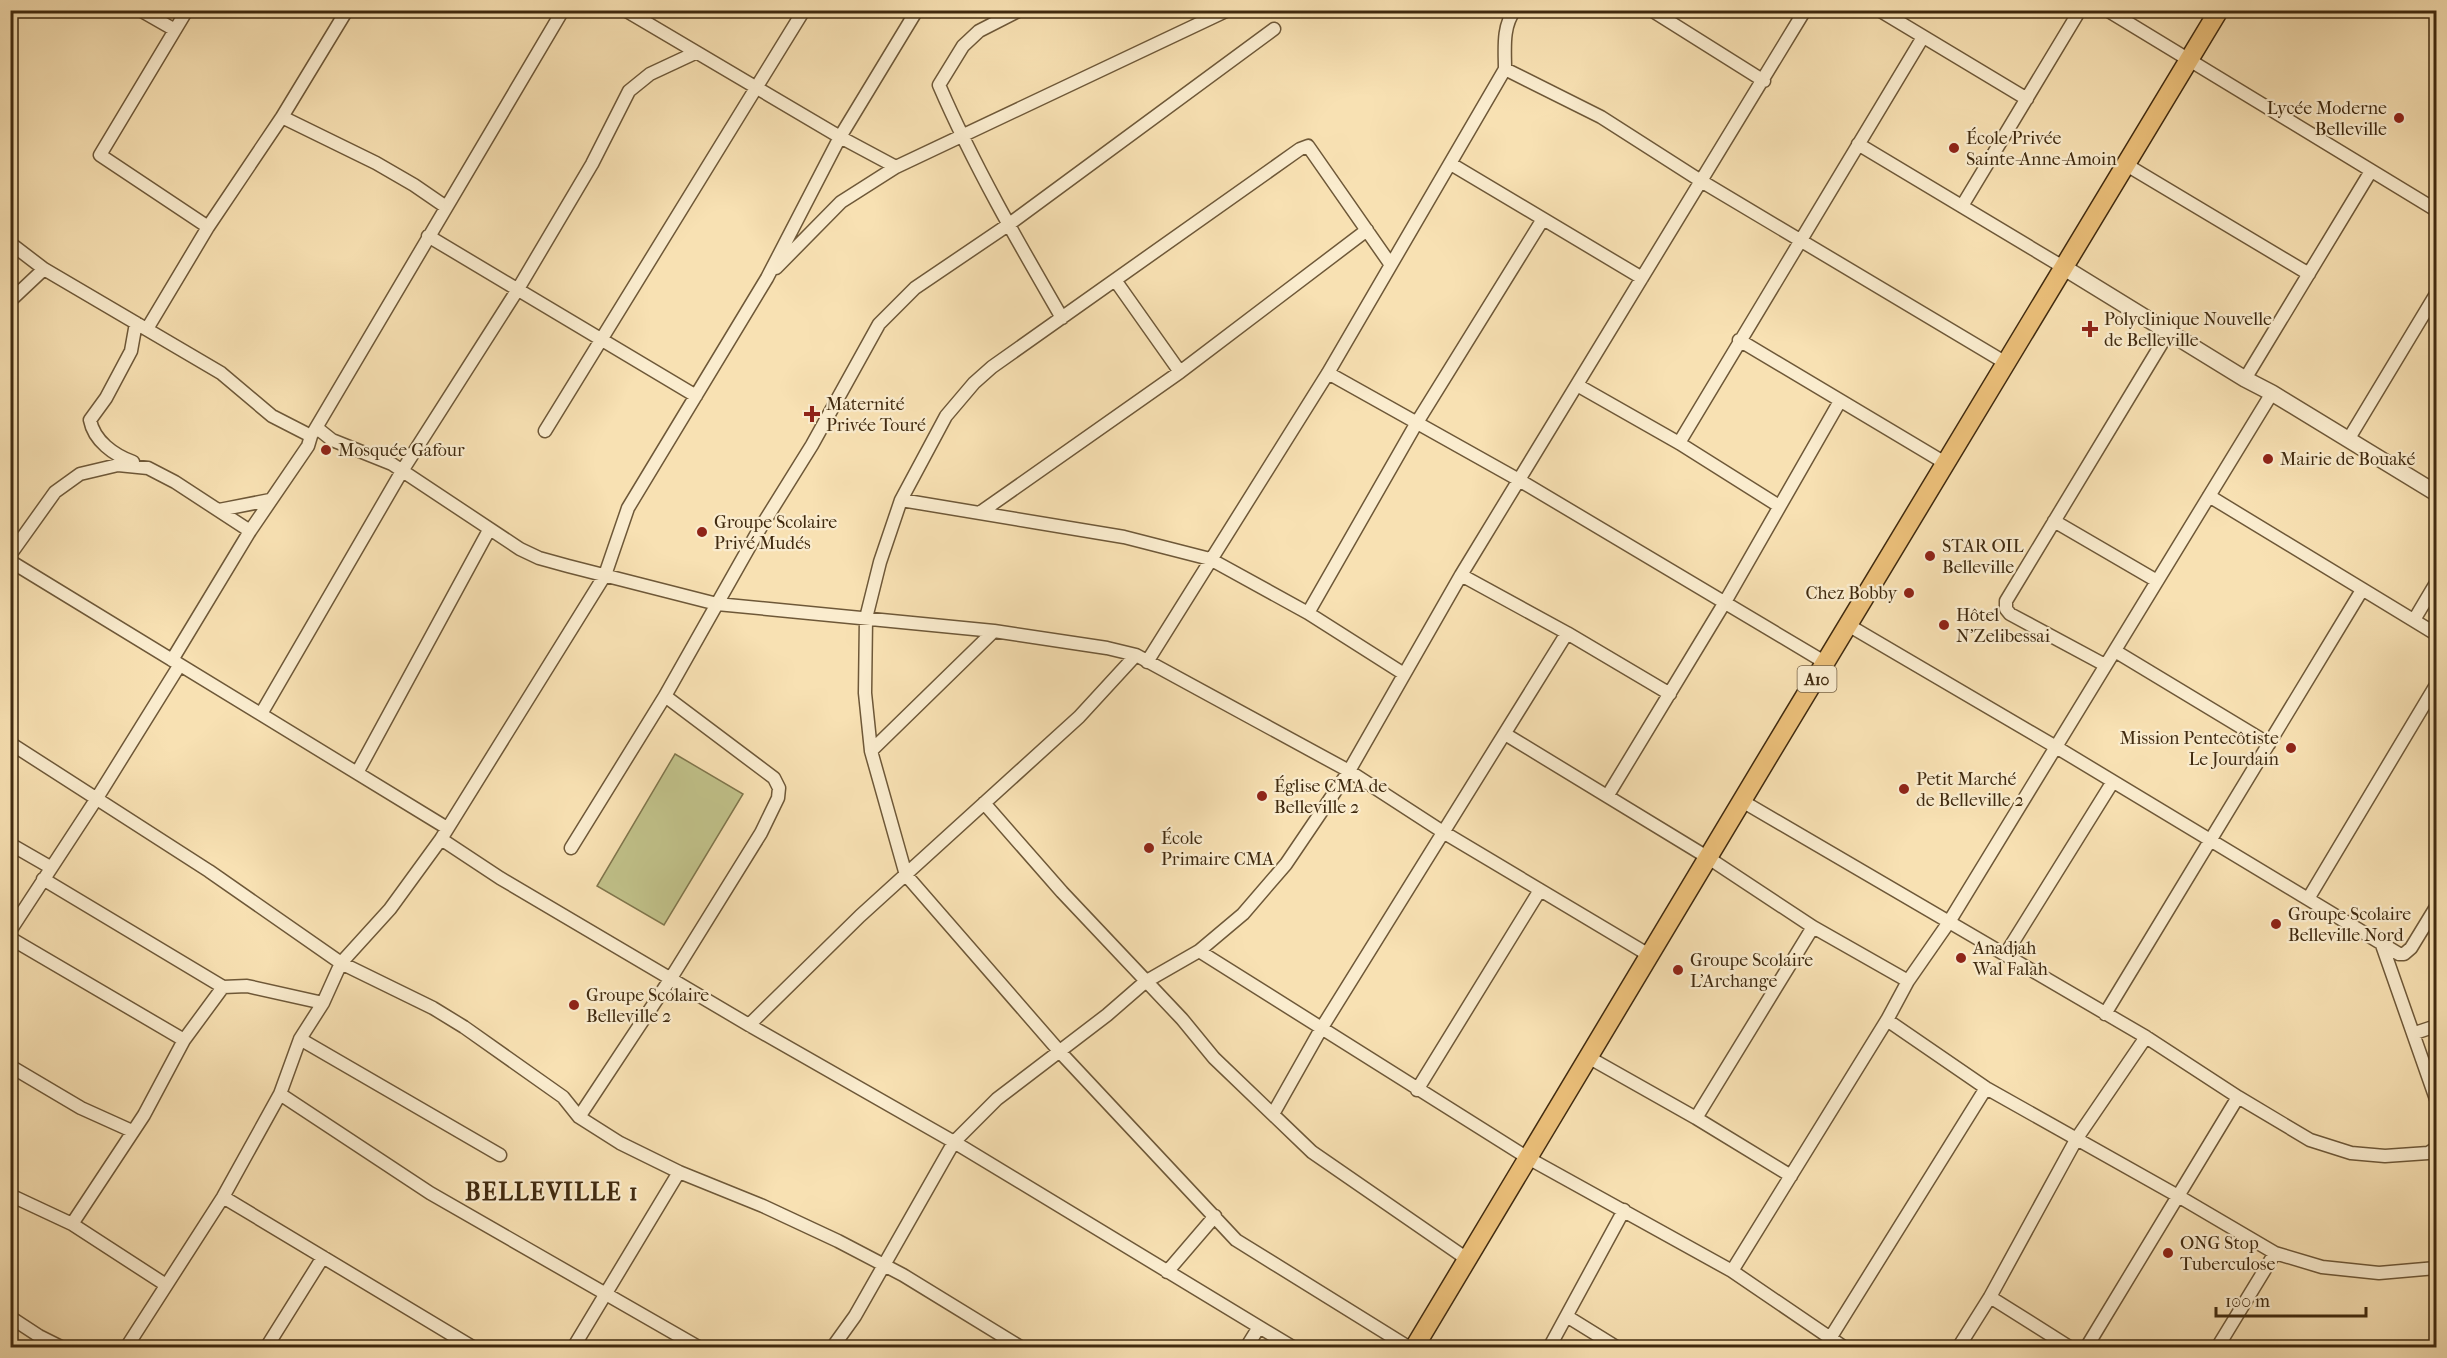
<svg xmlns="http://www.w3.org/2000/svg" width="2447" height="1358" viewBox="0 0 2447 1358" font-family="'IM FELL French Canon',serif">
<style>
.green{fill:#c1c28a;stroke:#80764c;stroke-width:1.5}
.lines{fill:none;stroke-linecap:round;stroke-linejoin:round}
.stream{stroke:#78836c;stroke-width:3}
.minor-casing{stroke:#6e5838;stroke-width:15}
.tertiary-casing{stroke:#6e5838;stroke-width:18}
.primary-casing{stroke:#402a0f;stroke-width:21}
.minor{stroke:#faecce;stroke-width:12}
.tertiary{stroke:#faecce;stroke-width:15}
.primary{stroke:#ecc07a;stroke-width:18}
.poi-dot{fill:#8f2418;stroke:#faecce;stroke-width:2}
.labels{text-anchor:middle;stroke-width:4.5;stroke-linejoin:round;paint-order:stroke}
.shield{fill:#faecce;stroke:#786448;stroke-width:1.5}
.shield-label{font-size:16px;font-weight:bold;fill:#402a0f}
.poi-label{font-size:18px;fill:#402a0f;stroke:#faecce;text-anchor:start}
.district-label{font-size:24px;font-weight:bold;letter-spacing:1.5px;fill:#402a0f;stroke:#faecce}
</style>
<rect width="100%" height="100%" fill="#f8e1b3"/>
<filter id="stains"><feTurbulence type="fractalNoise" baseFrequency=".00333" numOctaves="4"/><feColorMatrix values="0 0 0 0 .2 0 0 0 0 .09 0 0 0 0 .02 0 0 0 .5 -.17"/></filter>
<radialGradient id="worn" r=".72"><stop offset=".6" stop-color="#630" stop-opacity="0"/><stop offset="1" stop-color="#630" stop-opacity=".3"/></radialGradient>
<path class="green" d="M 675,754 L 743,794 L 664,925 L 597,886 Z"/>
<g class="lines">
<path class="stream" d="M 1451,10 L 1452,11"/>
<defs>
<path id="minor" d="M 140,10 L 175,30
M 187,10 L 100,155 L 208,227
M 625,10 L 840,137 L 896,167
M 1020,10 L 979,31 L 963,46 L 939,85 C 974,166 1018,242 1062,318
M 1651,10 L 1764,81
M 1879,10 L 2027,99
M 2107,10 L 2436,210
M 1505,69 L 1601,117 L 1701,181 L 2006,363
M 282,117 L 376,163 L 414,185 L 446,207
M 1858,144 L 2063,267
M 1451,164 L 1642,278
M 2125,164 L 2309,274
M 1962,206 L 2080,10
M 428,236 L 696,396
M 10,243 L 44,269 L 221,373 L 272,416 L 311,436 L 308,446 L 250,531 L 172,660
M 1391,265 L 1308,146 L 1300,149 L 992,367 L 974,383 L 946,416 L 901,500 L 880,562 L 866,618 L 865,693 L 871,751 L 906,875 L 1060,1052 L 1236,1240 L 1410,1348
M 776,268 L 841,202 L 896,167 L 1228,10
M 1115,280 L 1180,372
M 10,301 L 44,269
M 147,329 L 208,227 L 282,117 L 347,10
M 1739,340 L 1945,463
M 1328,373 L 1519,480 L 1826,663
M 2245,379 L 2371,171
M 1577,385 L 1679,443 L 1779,506
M 317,428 L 332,440 L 392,464 L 520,549 L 539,558 L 568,566 L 717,604 L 994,631 L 1107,648 L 1136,655 L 1349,771 L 1443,832 L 1649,955
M 545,431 L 804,10
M 313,433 L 563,10
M 2348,440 L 2436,294
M 1679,443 L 1923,37
M 133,462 C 114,455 94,441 90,420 L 106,398 L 131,351 L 136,323
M 2209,496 L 2436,634
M 901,500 L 1124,537 L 1210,559 L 1308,613 L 1404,674
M 219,510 L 270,500
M 981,512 L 1180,372 L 1367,230
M 2054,521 L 2157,581
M 10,555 L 55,492 L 80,474 L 118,465 L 148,468 L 175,482 L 250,531
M 10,561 L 447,828
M 1461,575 L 1567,633 L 1670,694
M 1308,613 L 1416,424 L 1543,219
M 2414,620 L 2436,583
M 1848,625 L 2056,747 L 2399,954 L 2404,954 L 2411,948 L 2436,907
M 2115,651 L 2269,744
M 1147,662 L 1328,373 L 1505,69 C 1505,50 1502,26 1515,10
M 2105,665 L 2010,614 L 2006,609 L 2006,601 L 2168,333
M 261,714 L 402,471 L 518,289 L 592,164 L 629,91 L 650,74 L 695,53
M 1505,734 L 1707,857 L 1813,927 L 1908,981
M 10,743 L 209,871 L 341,963 L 433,1008 L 464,1027 L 563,1097 L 579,1117 L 620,1143 L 679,1172 L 763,1206 L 838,1241 L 903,1275 L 1022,1348
M 871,751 L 994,631
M 357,773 L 489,530
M 1608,795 L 1725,602 L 1840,401
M 1742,801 L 2146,1037 L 2238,1097 L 2310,1140 L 2351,1153 L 2385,1156 L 2428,1153 L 2436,1148
M 984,803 L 1062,892 L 1182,1019 L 1214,1058 L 1312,1152 L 1467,1259
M 441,839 L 500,878 L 749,1025 L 954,1142 L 1294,1348
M 10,844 L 50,867
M 571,848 L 665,696 L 756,535 L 812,445 L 879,324 L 915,288 L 1008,225 L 1274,29
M 43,879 L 223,987
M 2308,899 L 2436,685
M 10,931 L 97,798 L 179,666
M 10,938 L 184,1040
M 2382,945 L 2436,1099
M 1199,951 L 1528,1158 L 1732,1271 L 1845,1348
M 2005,955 L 2112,783
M 2105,1014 L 2362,590
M 1887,1020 L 1986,1088 L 2178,1196 L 2275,1253 L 2322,1267 L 2379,1273 L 2436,1268
M 749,1025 L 860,916 L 1079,717 L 1136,655
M 2415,1033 L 2436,1026
M 300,1039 L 500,1155
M 1588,1057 L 1696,1118 L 1791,1176
M 10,1066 L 81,1108 L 132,1131
M 1417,1090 L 1540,890
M 280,1094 L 430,1193 L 700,1348
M 1273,1114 L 1321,1029 L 1567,633
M 579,1117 L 671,978 L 761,833 L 778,798 L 779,788 L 774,778 L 665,696
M 1696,1118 L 1813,927
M 10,1195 L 72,1224 L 166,1285
M 223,1197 L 474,1348
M 72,1224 L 144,1115 L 184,1040 L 223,987 L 247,986 L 323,1003
M 1732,1271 L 1887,1020 L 1908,981 L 1949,922 L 2272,393
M 1167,1272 L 1215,1216
M 1990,1297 L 2071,1348
M 10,1317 L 39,1336 L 63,1348
M 1568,1317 L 1618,1348
M 126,1348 L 223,1197 L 280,1094 L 300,1039 L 323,1003 L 341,963 L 390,909 L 441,839 L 605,575 L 628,508 L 767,278 L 840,137 L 917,10
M 266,1348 L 323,1257
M 573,1348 L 679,1172
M 832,1348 L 855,1316 L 954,1142 L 997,1099 L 1107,1015 L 1145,982 L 1199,951 L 1243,914 L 1286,864 L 1349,771 L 1461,575 L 1805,10
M 1246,1348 L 1259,1327
M 1549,1348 L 1624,1210
M 1824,1348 L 1986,1088
M 1958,1348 L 1990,1297 L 2077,1138 L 2146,1037
M 2086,1348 L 2238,1097
M 2217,1348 L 2275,1253"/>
<path id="tertiary" d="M 2063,267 L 2245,379 L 2272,393 L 2436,493"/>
<path id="primary" d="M 1414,1348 C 1682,902 1948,454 2219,10"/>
</defs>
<use href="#minor" class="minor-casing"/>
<use href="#tertiary" class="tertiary-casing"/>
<use href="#primary" class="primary-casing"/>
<use href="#minor" class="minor"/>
<use href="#tertiary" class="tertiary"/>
<use href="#primary" class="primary"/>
</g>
<g class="poi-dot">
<circle cx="2399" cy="118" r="6"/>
<circle cx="1954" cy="148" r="6"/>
<path d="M2087 320h6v6h6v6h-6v6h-6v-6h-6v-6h6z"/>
<path d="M809 405h6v6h6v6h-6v6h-6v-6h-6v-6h6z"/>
<circle cx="326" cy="450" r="6"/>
<circle cx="2268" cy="459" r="6"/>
<circle cx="702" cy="532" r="6"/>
<circle cx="1930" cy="556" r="6"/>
<circle cx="1909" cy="593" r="6"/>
<circle cx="1944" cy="625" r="6"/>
<circle cx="2291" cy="748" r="6"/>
<circle cx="1904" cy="789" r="6"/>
<circle cx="1262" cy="796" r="6"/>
<circle cx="1149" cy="848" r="6"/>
<circle cx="2276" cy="924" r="6"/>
<circle cx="1961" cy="958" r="6"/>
<circle cx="1678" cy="970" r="6"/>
<circle cx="574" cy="1005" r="6"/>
<circle cx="2168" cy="1253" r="6"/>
</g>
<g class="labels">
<rect class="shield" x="1797.5" y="666" width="39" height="26" rx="4.5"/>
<g class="shield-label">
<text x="1817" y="685">A10</text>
</g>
<g class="poi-label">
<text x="2387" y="114" text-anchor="end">Lycée Moderne<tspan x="2387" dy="21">Belleville</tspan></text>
<text x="1966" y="144">École Privée<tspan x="1966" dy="21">Sainte-Anne-Amoin</tspan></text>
<text x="2104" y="325">Polyclinique Nouvelle<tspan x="2104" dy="21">de Belleville</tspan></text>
<text x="826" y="410">Maternité<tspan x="826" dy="21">Privée Touré</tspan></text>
<text x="338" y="456">Mosquée Gafour</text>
<text x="2280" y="465">Mairie de Bouaké</text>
<text x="714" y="528">Groupe Scolaire<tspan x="714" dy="21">Privé Mudés</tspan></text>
<text x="1942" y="552">STAR OIL<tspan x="1942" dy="21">Belleville</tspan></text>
<text x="1897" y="599" text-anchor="end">Chez Bobby</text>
<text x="1956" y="621">Hôtel<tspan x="1956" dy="21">N'Zelibessai</tspan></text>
<text x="2279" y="744" text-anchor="end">Mission Pentecôtiste<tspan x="2279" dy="21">Le Jourdain</tspan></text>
<text x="1916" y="785">Petit Marché<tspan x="1916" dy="21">de Belleville 2</tspan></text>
<text x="1274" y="792">Église CMA de<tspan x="1274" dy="21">Belleville 2</tspan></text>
<text x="1161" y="844">École<tspan x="1161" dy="21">Primaire CMA</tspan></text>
<text x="2288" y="920">Groupe Scolaire<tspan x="2288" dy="21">Belleville Nord</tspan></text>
<text x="1973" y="954">Anadjah<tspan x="1973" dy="21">Wal Falah</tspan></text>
<text x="1690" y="966">Groupe Scolaire<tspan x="1690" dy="21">L'Archange</tspan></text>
<text x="586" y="1001">Groupe Scolaire<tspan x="586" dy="21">Belleville 2</tspan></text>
<text x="2180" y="1249">ONG Stop<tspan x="2180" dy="21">Tuberculose</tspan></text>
</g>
<g class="district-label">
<text x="552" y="1200">BELLEVILLE 1</text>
</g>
</g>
<rect width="2447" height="1358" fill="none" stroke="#f8e1b3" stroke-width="36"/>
<rect x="12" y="12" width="2423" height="1334" fill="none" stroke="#402a0f" stroke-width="3"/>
<rect x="18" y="18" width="2411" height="1322" fill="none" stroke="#402a0f" stroke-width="1.5"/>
<path d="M2216 1307v9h150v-9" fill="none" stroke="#402a0f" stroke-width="3"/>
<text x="2225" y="1307" font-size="18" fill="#402a0f" stroke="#faecce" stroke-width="4.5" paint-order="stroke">100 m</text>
<rect width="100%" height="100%" filter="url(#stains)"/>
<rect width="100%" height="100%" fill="url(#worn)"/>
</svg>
